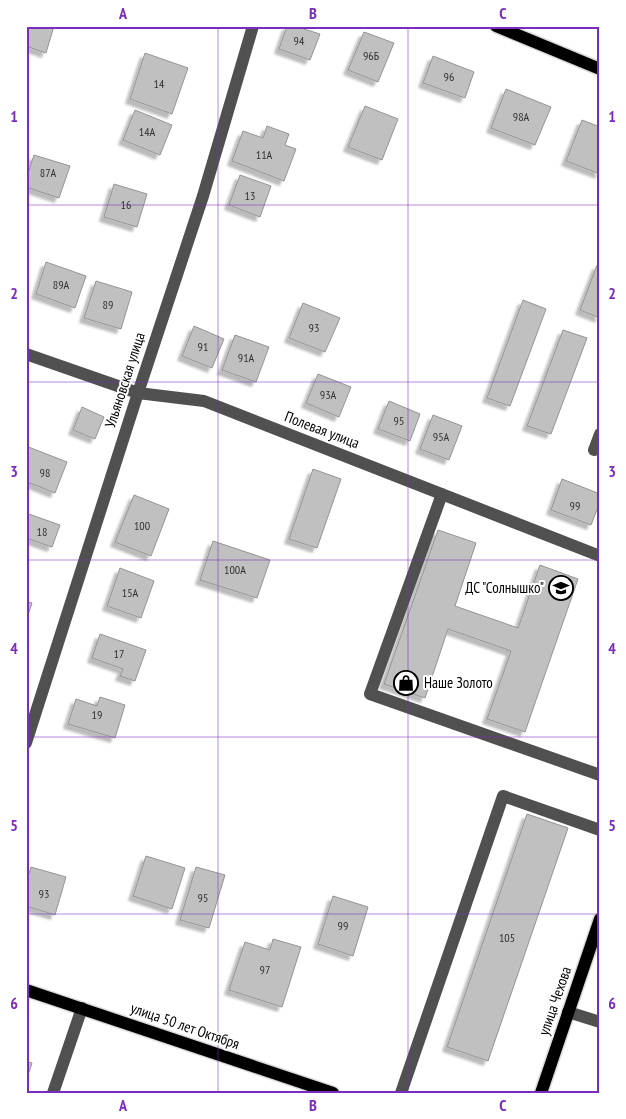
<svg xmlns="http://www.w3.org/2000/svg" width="626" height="1119" viewBox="0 0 626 1119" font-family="'PT Sans Narrow',sans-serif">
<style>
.building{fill:#c0c0c0;stroke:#949494;filter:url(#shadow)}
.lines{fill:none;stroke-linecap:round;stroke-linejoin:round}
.major-casing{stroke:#dbdbdb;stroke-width:15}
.minor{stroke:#505050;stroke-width:12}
.major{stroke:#000;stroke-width:12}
.grid{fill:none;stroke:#7b2cbf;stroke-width:1;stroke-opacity:0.55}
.labels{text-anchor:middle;stroke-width:4;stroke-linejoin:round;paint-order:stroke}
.number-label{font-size:12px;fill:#303030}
.street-label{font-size:15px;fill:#000;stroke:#fff}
.poi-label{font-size:15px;fill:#000;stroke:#fff;text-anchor:end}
.neatline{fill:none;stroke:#7b2cbf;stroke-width:2}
.grid-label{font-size:16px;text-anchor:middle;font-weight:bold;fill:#7b2cbf}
</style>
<defs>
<filter id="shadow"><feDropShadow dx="-4.5" dy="4.5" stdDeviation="1" flood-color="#0004"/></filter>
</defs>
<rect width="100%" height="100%" fill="#fff"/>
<path class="building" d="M 26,26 L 54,26 L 46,53 L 26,46 Z
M 287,26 L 305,26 L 304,29 L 320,34 L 310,60 L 279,49 Z
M 364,32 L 394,43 L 378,82 L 348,70 Z
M 145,53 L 188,68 L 172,114 L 130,99 Z
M 433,56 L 474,72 L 465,98 L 423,83 Z
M 506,89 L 551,107 L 535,145 L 491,128 Z
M 365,106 L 398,119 L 382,160 L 348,147 Z
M 135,110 L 172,125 L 160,155 L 123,140 Z
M 582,120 L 600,127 L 600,174 L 566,161 Z
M 267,126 L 289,134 L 285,145 L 296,149 L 284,181 L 232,161 L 243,131 L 263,138 Z
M 34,155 L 70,166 L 59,198 L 26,187 L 26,179 Z
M 240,175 L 271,186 L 260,217 L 229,205 Z
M 114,184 L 147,194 L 137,227 L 104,217 Z
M 46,262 L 86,276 L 75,308 L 36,294 Z
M 597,265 L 600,266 L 600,318 L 580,310 Z
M 96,281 L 132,292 L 121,329 L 84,318 Z
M 523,300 L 546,309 L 510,406 L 487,398 Z
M 303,303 L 340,318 L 325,352 L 289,338 Z
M 194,326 L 224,339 L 212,368 L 182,356 Z
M 563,330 L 587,338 L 551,434 L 527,426 Z
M 235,335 L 269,347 L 256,382 L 222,370 Z
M 318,374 L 351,387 L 339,417 L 306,403 Z
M 389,401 L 420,414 L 410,441 L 378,429 Z
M 82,407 L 104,417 L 95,439 L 73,430 Z
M 433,415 L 462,426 L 449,460 L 420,449 Z
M 26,446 L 67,462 L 55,493 L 30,483 L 26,491 Z
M 313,469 L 341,479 L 317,548 L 289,539 Z
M 562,479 L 600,494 L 600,502 L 591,525 L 551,510 Z
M 134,495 L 169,509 L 151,556 L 115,542 Z
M 26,513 L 60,525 L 52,547 L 26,538 Z
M 438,530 L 476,543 L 455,606 L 518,628 L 540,565 L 578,579 L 525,732 L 487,719 L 511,651 L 448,629 L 425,698 L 384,684 Z
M 213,541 L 270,560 L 257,598 L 200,580 Z
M 120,568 L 154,581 L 141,618 L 107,606 Z
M 26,601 L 32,603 L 26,621 Z
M 100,634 L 146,650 L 135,681 L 120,676 L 123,669 L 92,658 Z
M 100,697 L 125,705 L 115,738 L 68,724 L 76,699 L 97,706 Z
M 527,814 L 568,828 L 488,1061 L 447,1047 Z
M 146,856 L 185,868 L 172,909 L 133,896 Z
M 31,867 L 66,877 L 55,915 L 26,906 L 26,883 Z
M 196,867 L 225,875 L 209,928 L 180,920 Z
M 333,896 L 368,907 L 353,956 L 318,944 Z
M 273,939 L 301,947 L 282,1007 L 229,990 L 245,942 L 270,950 Z
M 26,1061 L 32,1063 L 26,1081 Z"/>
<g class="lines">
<defs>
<path id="major" d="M 496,26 L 600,69
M 26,990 L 333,1093
M 541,1093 L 600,919"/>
</defs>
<use href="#major" class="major-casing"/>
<path class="minor" d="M 26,354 L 138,393 L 204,401 L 600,556
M 594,450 L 600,434
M 442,494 L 370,694 L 600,775
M 26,743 L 138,393 L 203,196 L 253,26
M 568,1012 L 600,1022
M 53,1093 L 82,1008
M 401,1093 L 503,796 L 600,830"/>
<use href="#major" class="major"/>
</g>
<path class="grid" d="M 218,26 L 218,1093M 408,26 L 408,1093M 26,205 L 600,205M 26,382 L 600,382M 26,560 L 600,560M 26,737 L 600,737M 26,914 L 600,914"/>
<defs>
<symbol id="school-ring" viewBox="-11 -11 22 22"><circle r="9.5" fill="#fff" stroke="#000" stroke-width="1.5"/><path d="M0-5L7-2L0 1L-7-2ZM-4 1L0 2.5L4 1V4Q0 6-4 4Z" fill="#000"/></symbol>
<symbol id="shop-ring" viewBox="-11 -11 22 22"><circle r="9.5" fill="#fff" stroke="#000" stroke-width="1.5"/><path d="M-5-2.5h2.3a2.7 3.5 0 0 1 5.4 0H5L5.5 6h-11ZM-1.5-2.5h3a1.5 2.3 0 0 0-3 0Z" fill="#000"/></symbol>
</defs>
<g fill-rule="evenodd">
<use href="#school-ring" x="547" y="574" width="28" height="28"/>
<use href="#shop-ring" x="392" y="669" width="28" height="28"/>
</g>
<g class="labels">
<g class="number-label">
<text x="299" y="45">94</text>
<text x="371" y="60">96Б</text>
<text x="449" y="81">96</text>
<text x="159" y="88">14</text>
<text x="521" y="121">98А</text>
<text x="147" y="136">14А</text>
<text x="264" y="159">11А</text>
<text x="48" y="177">87А</text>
<text x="250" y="200">13</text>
<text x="126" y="209">16</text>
<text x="61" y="289">89А</text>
<text x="108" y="309">89</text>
<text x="314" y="332">93</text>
<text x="203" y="351">91</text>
<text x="246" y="362">91А</text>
<text x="328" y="399">93А</text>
<text x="399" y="425">95</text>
<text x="441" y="441">95А</text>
<text x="45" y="477">98</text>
<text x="575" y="510">99</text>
<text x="142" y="530">100</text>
<text x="42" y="536">18</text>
<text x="235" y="574">100А</text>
<text x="130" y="597">15А</text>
<text x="119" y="658">17</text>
<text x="97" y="719">19</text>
<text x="44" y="898">93</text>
<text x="203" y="902">95</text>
<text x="343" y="930">99</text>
<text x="507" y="942">105</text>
<text x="265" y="974">97</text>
</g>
<g class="street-label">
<text transform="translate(125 380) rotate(-72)" y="5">Ульяновская улица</text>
<text transform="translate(322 430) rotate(21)" y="5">Полевая улица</text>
<text transform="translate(555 1001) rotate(-71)" y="5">улица Чехова</text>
<text transform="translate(185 1026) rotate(19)" y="5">улица 50 лет Октября</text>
</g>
<g class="poi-label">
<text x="544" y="593">ДС "Солнышко"</text>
<text x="424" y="688" text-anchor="start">Наше Золото</text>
</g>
</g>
<rect width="626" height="1119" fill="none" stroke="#ffffff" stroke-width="55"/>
<rect x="28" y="28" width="570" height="1064" class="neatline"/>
<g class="grid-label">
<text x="123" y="19">A</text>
<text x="313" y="19">B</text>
<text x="503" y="19">C</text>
<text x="14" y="122">1</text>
<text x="612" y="122">1</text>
<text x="14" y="299">2</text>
<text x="612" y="299">2</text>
<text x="14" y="477">3</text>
<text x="612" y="477">3</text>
<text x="14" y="654">4</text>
<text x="612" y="654">4</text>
<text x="14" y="831">5</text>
<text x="612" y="831">5</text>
<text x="14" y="1009">6</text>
<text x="612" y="1009">6</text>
<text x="123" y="1111">A</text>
<text x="313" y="1111">B</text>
<text x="503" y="1111">C</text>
</g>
</svg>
